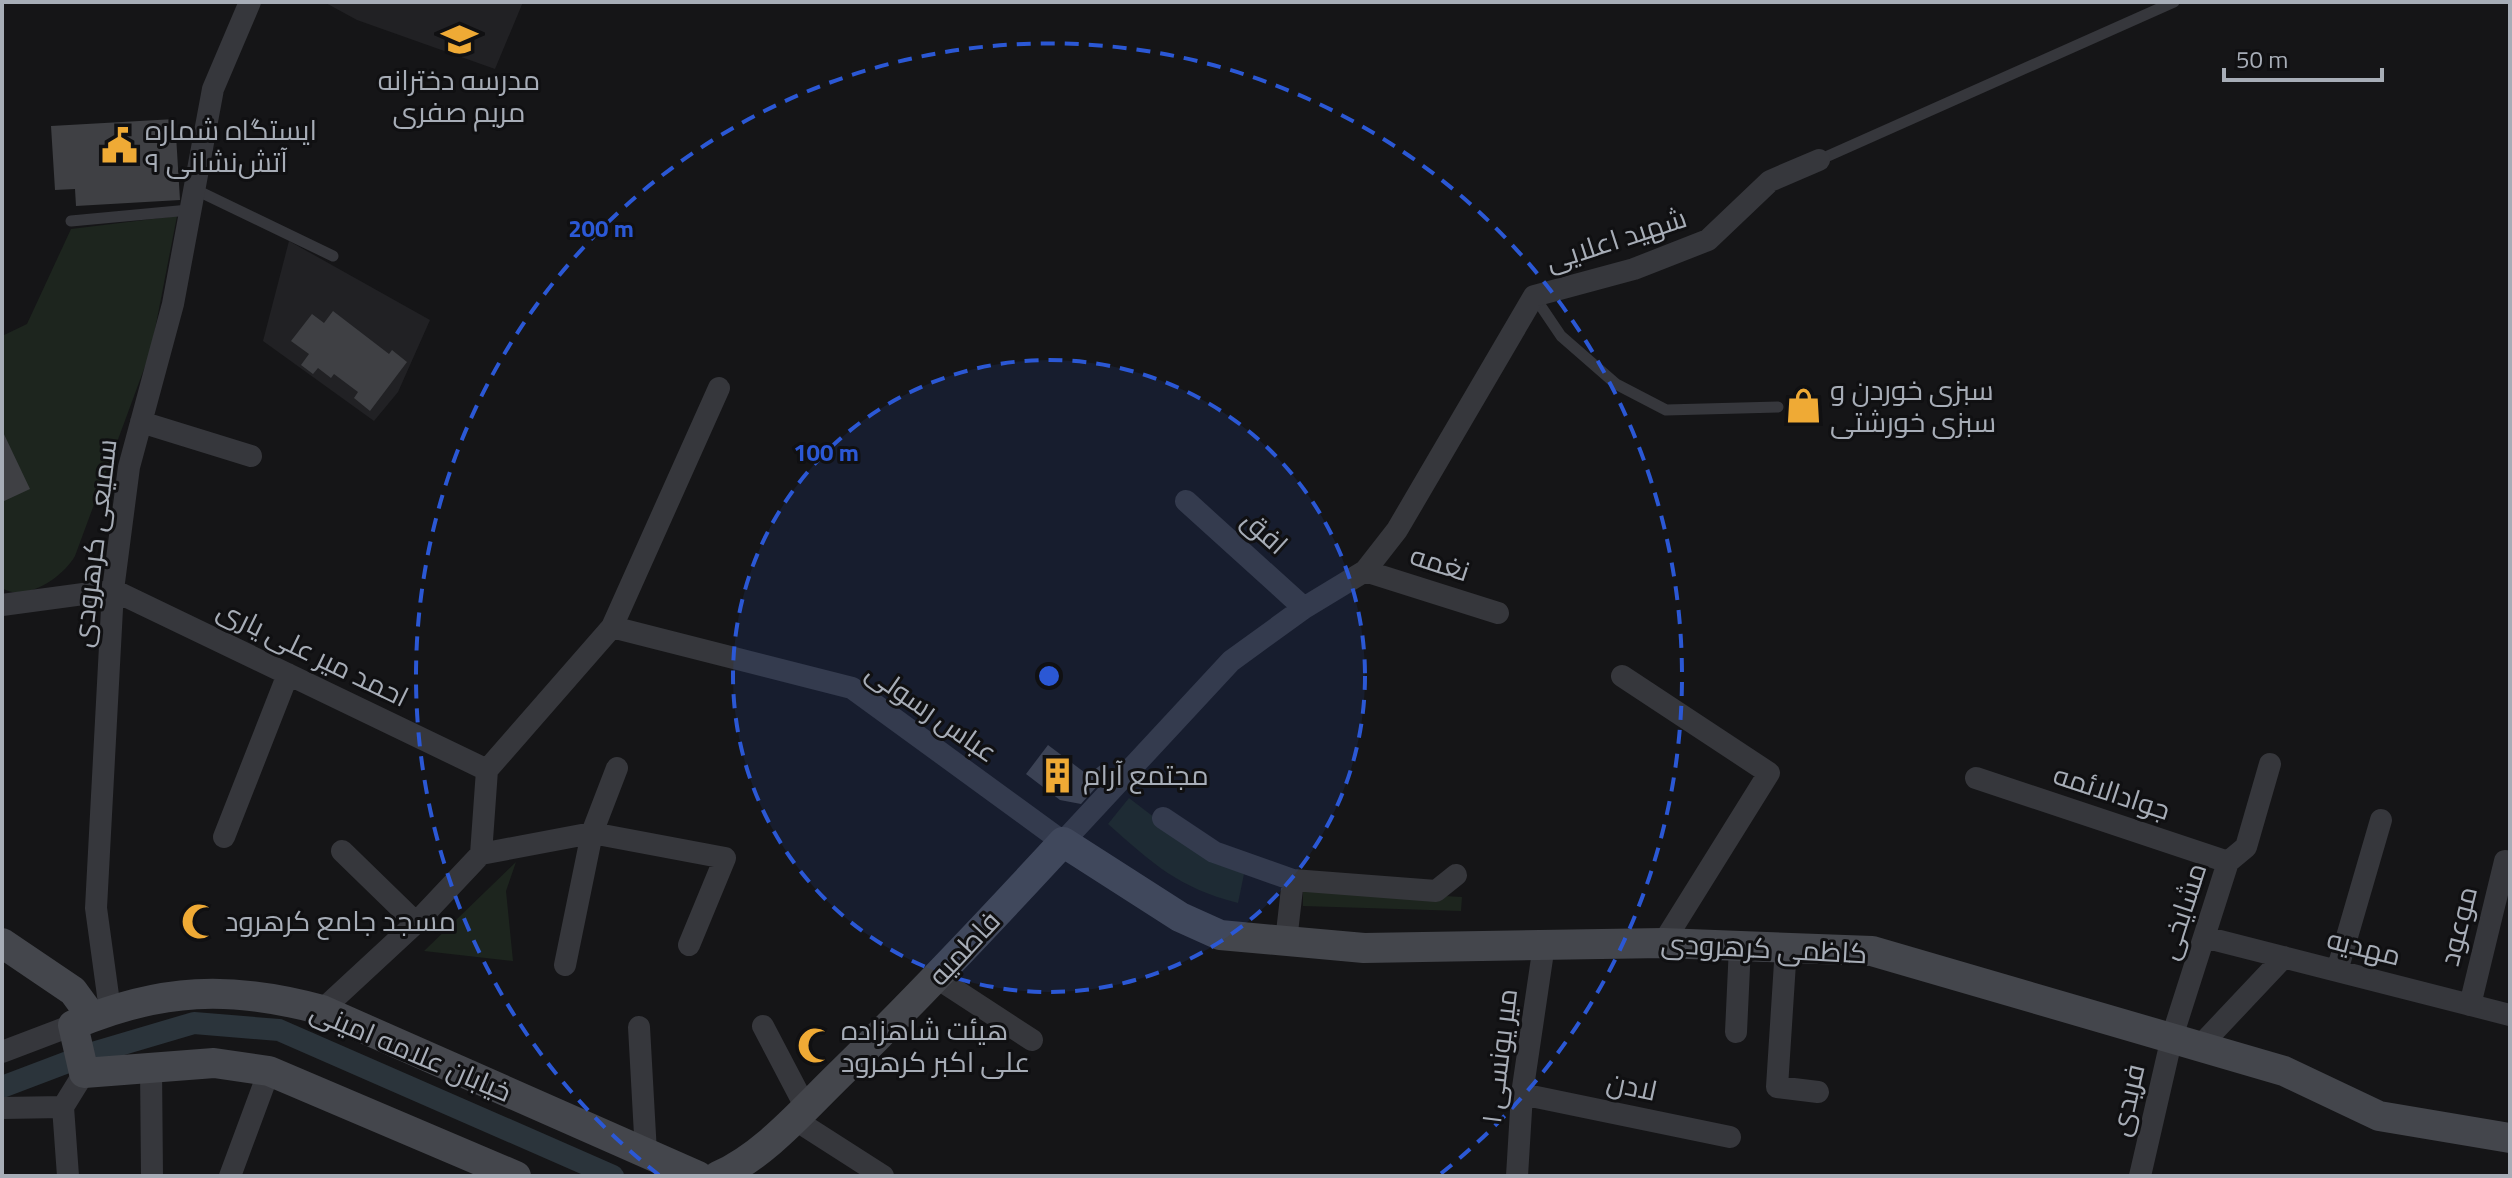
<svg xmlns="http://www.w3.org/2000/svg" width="2512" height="1178" viewBox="0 0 2512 1178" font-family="'Titillium Web',Cairo,sans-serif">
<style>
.built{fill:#212124}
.green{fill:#1d251e}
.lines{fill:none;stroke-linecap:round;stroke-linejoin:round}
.canal{stroke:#2b343b;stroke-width:22}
.building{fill:#3f4044}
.lane{stroke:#36373c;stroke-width:11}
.street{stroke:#36373c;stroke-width:22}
.secondary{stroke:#44464c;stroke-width:30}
.ring{fill:none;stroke:#2b58d5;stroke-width:4;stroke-dasharray:14 10}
.labels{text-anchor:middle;stroke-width:6;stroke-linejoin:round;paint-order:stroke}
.poi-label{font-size:28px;fill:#a7adb7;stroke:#101012;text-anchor:start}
.street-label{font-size:28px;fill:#a7adb7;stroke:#101012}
.centre{fill:#2b58d5;stroke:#101012;stroke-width:4}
.ring-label{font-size:24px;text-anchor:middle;font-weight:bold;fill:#2b58d5;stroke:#101012;stroke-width:6;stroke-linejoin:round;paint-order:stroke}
</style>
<rect width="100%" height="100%" fill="#151517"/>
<path class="built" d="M 324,2 L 523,2 L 495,69 L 357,20 Z
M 289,241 L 430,320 L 398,392 L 374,421 L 263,341 Z"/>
<path class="green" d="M 177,216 L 151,350 L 75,556 C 63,577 26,603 2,588 L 2,336 L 27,324 L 71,229 Z
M 1129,798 L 1206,857 L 1244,874 L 1238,903 C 1179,888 1153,864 1108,824 Z
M 516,862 L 506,891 L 513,961 L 424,951 Z
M 1303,888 L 1462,897 L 1461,911 L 1303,906 Z"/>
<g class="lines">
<path class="canal" d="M 2,1087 L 89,1054 L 194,1023 L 279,1030 L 613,1176"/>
</g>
<path class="building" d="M 175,119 L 180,200 L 76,206 L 75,189 L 55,190 L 51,126 Z
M 333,311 L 389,354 L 392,350 L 407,362 L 370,411 L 354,398 L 358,392 L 334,374 L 331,378 L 318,368 L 313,374 L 301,365 L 309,354 L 291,341 L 312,314 L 324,323 Z
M 2,430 L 30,489 L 2,502 Z
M 1048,745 L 1088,775 L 1102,764 L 1109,773 L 1081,804 L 1060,800 L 1026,774 Z"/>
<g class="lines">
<path class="lane" d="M 1819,160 L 2174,2
M 194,189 L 333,256
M 71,221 L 189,210
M 1534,296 L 1561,336 L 1616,384 L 1666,410 L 1778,407"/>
<path class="street" d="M 141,422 L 251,456
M 1186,501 L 1304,608
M 1365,571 L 1498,613
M 2,605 L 113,590 L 487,770
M 612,627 L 852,688 L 1063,842 L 1231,661 L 1304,608 L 1365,571 L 1397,530 L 1534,296 L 1634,269 L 1708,240 L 1770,181 L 1819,160
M 1622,676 L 1769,773 L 1663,943
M 1976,778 L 2228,862
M 1163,818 L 1214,852 L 1293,880 L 1436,891 L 1456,875
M 224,837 L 288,674
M 342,851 L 416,923
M 481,854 L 592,833 L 725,858 L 689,945
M 2204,937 L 2510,1015
M 1286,941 L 1293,880
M 1786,947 L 1777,1087 L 1818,1092
M 565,965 L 592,833 L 617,768
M 2337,971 L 2381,820
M 937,978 L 1032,1040
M 2470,1005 L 2505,861
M 110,1010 L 96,908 L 113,590 L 129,467 L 173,304 L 213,89 L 250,2
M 322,1010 L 416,923 L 481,854 L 487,770 L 612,627 L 719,388
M 763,1026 L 806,1108
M 639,1027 L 646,1153
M 1736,1032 L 1740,946
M 2201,1045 L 2284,957
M 2,1052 L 73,1025
M 151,1067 L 152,1176
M 1522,1094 L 1730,1137
M 2,1108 L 63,1107
M 794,1119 L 883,1176
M 68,1176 L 63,1107 L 84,1073
M 230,1176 L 269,1071
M 1517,1176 L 1522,1094 L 1544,945
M 2140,1176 L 2172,1037 L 2228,862 L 2246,847 L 2270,764"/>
<path class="secondary" d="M 2,943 L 73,991 L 92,1017
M 516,1176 L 269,1071 L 214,1063 L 84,1073 L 73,1025 C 160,988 231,985 322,1010 L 698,1176
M 718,1176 C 764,1156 803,1110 839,1075 C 916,1000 990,921 1063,842 L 1180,917 L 1220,935 L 1364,948 L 1663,943 L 1872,951 L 2284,1071 L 2379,1116 L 2510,1138"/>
</g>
<circle cx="1049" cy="676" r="316" fill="#2b58d5" fill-opacity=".12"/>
<g class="ring">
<circle cx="1049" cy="676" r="316"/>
<path d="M659 1175A633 633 0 1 1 1439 1175"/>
</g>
<defs>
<symbol id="school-bare" viewBox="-9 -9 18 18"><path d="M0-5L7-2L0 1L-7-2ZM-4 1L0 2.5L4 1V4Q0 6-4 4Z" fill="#efaa35" stroke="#101012" stroke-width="2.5" paint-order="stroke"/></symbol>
<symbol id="civic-bare" viewBox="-9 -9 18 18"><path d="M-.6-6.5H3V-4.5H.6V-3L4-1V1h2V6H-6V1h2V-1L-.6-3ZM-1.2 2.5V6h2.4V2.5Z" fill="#efaa35" stroke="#101012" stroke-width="2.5" paint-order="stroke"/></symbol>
<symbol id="shop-bare" viewBox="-9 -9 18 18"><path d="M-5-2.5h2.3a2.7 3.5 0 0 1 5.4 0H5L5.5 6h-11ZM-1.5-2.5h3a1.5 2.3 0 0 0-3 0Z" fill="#efaa35" stroke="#101012" stroke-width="2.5" paint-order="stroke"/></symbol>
<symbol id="building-bare" viewBox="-9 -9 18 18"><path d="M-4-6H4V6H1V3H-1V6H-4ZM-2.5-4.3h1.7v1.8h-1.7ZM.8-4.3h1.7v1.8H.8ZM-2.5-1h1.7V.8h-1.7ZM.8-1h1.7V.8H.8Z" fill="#efaa35" stroke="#101012" stroke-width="2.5" paint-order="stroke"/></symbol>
<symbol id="mosque-bare" viewBox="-9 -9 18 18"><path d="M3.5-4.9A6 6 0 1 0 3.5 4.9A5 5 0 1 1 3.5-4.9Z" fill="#efaa35" stroke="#101012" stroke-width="2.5" paint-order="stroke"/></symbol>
</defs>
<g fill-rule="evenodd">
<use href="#school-bare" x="434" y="14" width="51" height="51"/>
<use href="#civic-bare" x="94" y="120" width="51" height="51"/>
<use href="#shop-bare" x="1778" y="380" width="51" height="51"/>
<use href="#building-bare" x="1032" y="750" width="51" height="51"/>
<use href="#mosque-bare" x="174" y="896" width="51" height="51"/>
<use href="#mosque-bare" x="790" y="1020" width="51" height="51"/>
</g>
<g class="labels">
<g class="poi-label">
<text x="459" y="90" text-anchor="middle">مدرسه دخترانه<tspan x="459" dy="32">مریم صفری</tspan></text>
<text x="145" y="140">ایستگاه شماره<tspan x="145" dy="32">۹ آتش‌نشانی</tspan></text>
<text x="1830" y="400">سبزی خوردن و<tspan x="1830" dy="32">سبزی خورشتی</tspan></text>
<text x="1083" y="785">مجتمع آرام</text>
<text x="225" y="931">مسجد جامع کرهرود</text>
<text x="841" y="1040">هیئت شاهزاده<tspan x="841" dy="32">علی اکبر کرهرود</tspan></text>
</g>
<g class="street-label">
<text transform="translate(1616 239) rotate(-18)" y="10">شهید اعلایی</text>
<text transform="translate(1265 532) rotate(42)" y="10">افق</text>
<text transform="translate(94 543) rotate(-83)" y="10">سمیعی کرهرودی</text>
<text transform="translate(1440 563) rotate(18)" y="10">نغمه</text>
<text transform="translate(313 653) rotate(26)" y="10">احمد میر علی یاری</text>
<text transform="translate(932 712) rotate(35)" y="10">عباس رسولی</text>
<text transform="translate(2112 792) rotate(18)" y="10">جوادالائمه</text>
<text transform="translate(2182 911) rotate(-72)" y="10">مشایخی</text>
<text transform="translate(2458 926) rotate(-76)" y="10">موعود</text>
<text transform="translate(2364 947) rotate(14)" y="10">مهدیه</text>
<text transform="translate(964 948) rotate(-47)" y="10">فاطمیه</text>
<text transform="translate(1764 948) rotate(3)" y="10">کاظمی کرهرودی</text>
<text transform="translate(411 1051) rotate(23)" y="10">خیابان علامه امینی</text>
<text transform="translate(1499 1056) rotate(-83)" y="10">میر یونسی ۱</text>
<text transform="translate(1632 1086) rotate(12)" y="10">لادن</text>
<text transform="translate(2127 1100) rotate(-77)" y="10">فریدی</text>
</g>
</g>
<circle cx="1049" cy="676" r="12" class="centre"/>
<g class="ring-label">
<text x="601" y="237">200 m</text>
<text x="826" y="461">100 m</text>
</g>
<rect width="2512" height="1178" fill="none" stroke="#a7adb7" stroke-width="8"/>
<path d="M2224 68v12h158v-12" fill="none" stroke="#a7adb7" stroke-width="4"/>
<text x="2236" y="68" font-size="24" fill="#a7adb7" stroke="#101012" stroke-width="6" paint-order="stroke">50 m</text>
</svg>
